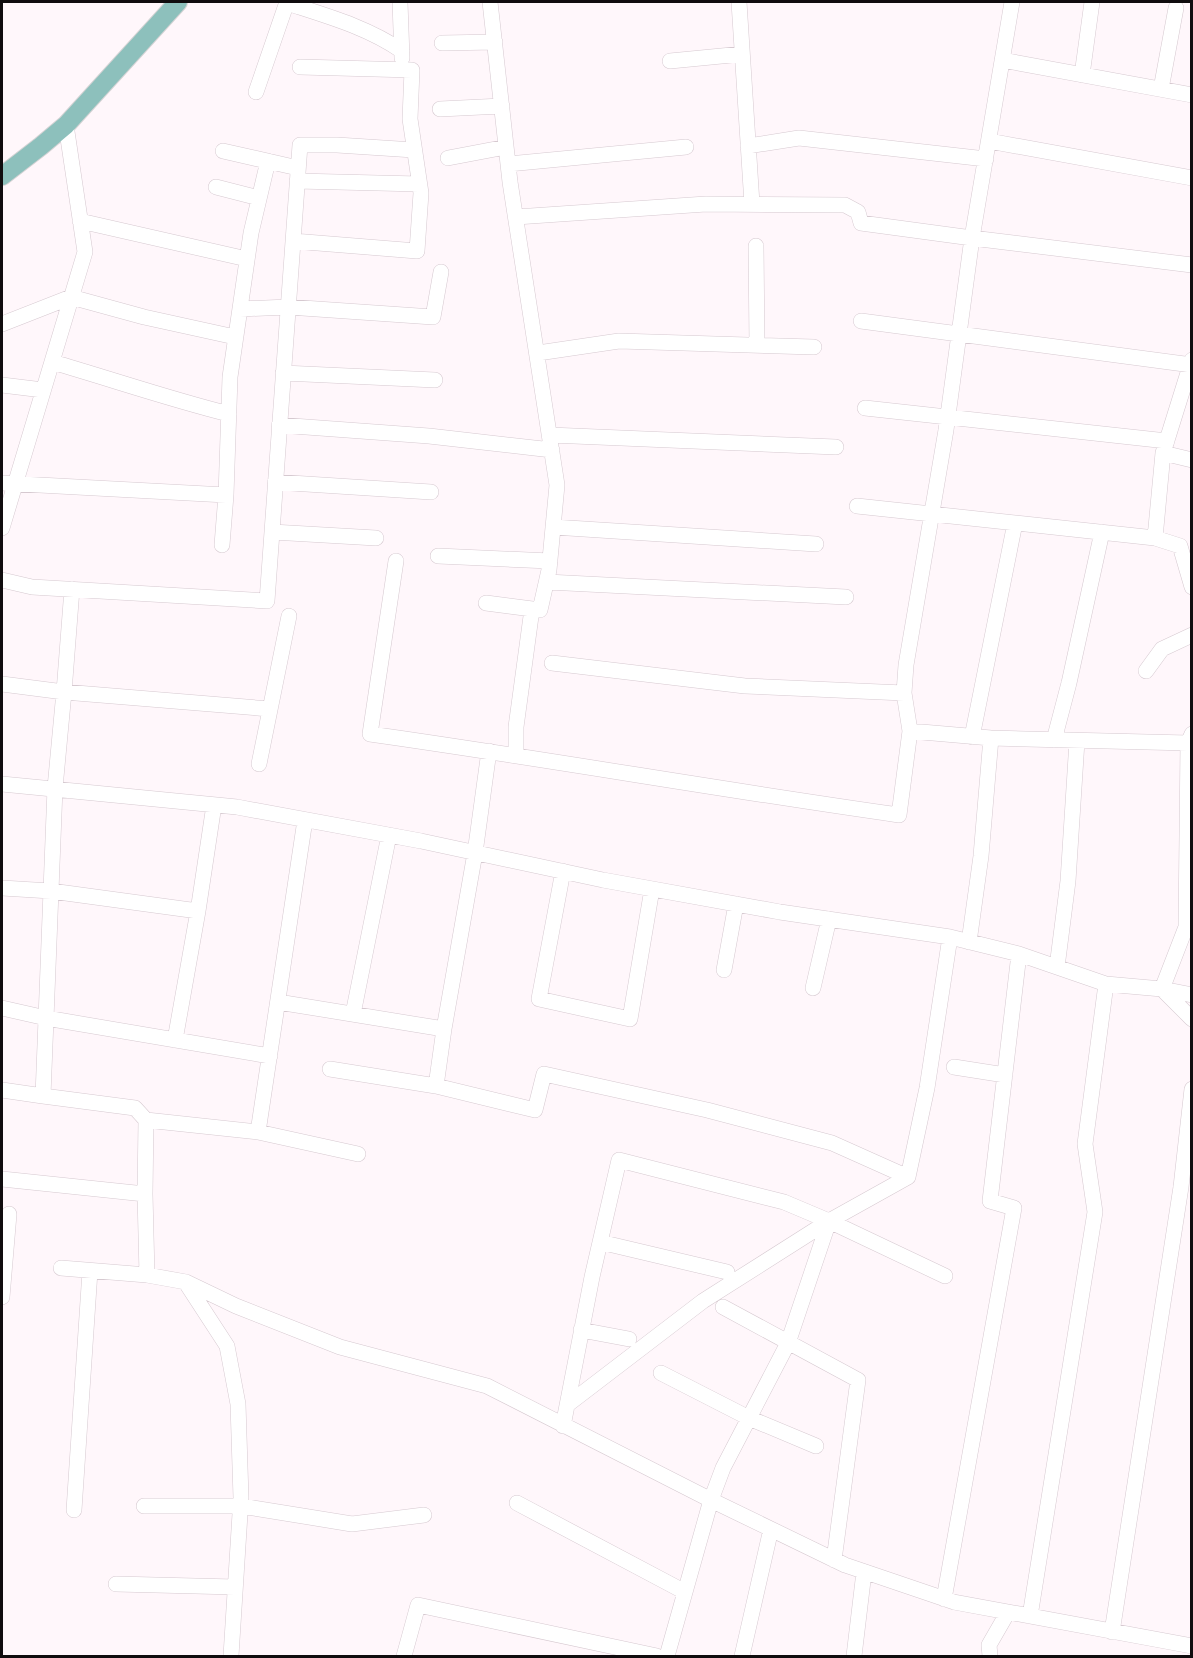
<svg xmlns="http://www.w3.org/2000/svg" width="1193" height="1658" viewBox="0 0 1193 1658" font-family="'Open Sans',sans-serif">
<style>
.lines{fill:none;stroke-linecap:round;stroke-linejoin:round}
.minor-casing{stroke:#d6c9d0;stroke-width:16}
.major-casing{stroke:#d4d3d4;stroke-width:20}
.minor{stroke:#fff;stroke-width:15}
.major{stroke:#8dc0bc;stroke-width:18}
</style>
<rect width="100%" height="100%" fill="#fff7fb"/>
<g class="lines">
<defs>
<path id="minor" d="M 400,2 L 402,58
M 739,2 L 752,204
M 287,3 C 327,16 367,27 402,51
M 442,43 L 495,42
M 1002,60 L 1192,95
M 670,61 L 742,54
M 1082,75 L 1092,2
M 1161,89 L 1176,8
M 256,92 L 287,2
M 440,109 L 502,106
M 989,141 L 1192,178
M 748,146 L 799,138 L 986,159
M 223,151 L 298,168
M 448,158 L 506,147
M 508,164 L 686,147
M 297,181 L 419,184
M 216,187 L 259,198
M 516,217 L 706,204 L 845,205 L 858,212 L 861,223 L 972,238 L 1012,2
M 80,221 L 247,259
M 293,241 L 417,251 L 421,193 L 410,119 L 412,70 L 300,67
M 756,246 L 757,345
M 1192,265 L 972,238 L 946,430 L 906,665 L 904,693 L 910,731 L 991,738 L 1188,743 L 1192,734
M 240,309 L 288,307 L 433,317 L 441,272
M 861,321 L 1192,365
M 2,324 L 71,297 L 144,317 L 235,337
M 538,353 L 619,341 L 814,347
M 52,362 C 111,379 169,399 229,414
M 283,373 L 435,380
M 2,385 L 43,390
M 865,408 L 1167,441
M 279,425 L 429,436 L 552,450
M 550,435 L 836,447
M 1163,453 L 1192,460
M 275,482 L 431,492
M 2,483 L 226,495
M 857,506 L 1155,538 L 1163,453 L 1192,360
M 553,527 L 816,544
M 2,528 L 85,252 L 66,125
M 272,532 L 376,538
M 1155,538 L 1180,546 L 1192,587
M 222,545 L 226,495 L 230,377 L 251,233 L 268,161
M 438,556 L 550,561
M 396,561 L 370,734 C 547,759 722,790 899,815 L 910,731
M 2,580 L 32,587 L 267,601 L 300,145 L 337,145 L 414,150
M 547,582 L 846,597
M 486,603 L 540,610 L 549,570 L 557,485 L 510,182 L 490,2
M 552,663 L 745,686 L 904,693
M 1146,671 L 1162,649 L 1192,635
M 2,684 L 64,692 L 72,589
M 972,737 L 1015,523
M 1054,740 L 1069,683 L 1102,532
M 1188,743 L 1186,927 L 1192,928
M 516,756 L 516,727 L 532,609
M 259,764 L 289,616
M 2,784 L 237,807 L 421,841 L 603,880 L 780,912 L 950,937 L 1019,954 L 1106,984 L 1162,989 L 1186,927
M 563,871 L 539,999 L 630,1019 L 652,889
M 2,888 L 51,891 L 198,911 L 214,805
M 969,942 L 981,856 L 991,738
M 1057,967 L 1068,881 L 1077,741
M 724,970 L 736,904
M 813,988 L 829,919
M 1192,995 L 1162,989 L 1192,1019
M 278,1002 L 444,1029 L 436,1086 L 535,1110 L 544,1074 L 707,1110 L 832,1143 L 908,1177 L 829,1221 L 788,1343 L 723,1468 L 711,1500 L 845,1565 L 954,1602 L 1192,1646
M 2,1008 L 46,1018 L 270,1056
M 353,1014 L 389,835
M 444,1029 L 475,853 L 489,751
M 175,1040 L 198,911
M 954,1067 L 1005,1075
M 330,1069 L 436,1086
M 2,1090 L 43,1096
M 146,1120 L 135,1108 L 43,1096 L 55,788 L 64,692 L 270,709
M 258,1132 L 358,1154
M 908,1177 L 927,1088 L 950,937
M 2,1179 L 145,1194 L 146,1120 L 258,1132 L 305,820
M 145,1194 L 147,1275 L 186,1282 L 236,1306 L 340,1347 L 487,1386 L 711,1500 L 667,1656
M 600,1242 L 727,1272
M 61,1268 L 147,1275
M 186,1283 L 227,1346 L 238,1404 L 241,1498 L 231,1656
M 2,1297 L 9,1214
M 723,1307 L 858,1380 L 834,1560
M 581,1330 L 629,1339
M 661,1373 L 749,1418 L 816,1446
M 567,1405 L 703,1301 L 829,1221
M 563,1426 L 592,1277 L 619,1160 L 784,1202 L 829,1221 L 945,1276
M 517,1503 L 685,1592
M 144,1506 L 241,1506 L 352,1524 L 424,1515
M 74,1510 L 90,1271
M 116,1584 L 235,1587
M 944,1599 L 1014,1208 L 990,1201 L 1019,954
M 1030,1616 L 1095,1212 L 1085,1144 L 1106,984
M 1112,1632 L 1181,1187 L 1192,1089
M 404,1656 L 418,1605 L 657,1656
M 742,1656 L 771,1529
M 854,1656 L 864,1572
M 990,1656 L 989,1645 L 1008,1612"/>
<path id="major" d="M 2,176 L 41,146 L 66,125 L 178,2"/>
</defs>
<use href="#minor" class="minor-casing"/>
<use href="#major" class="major-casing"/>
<use href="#minor" class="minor"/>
<use href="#major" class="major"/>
</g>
<rect width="1193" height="1658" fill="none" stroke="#100c0e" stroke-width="6"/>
</svg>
